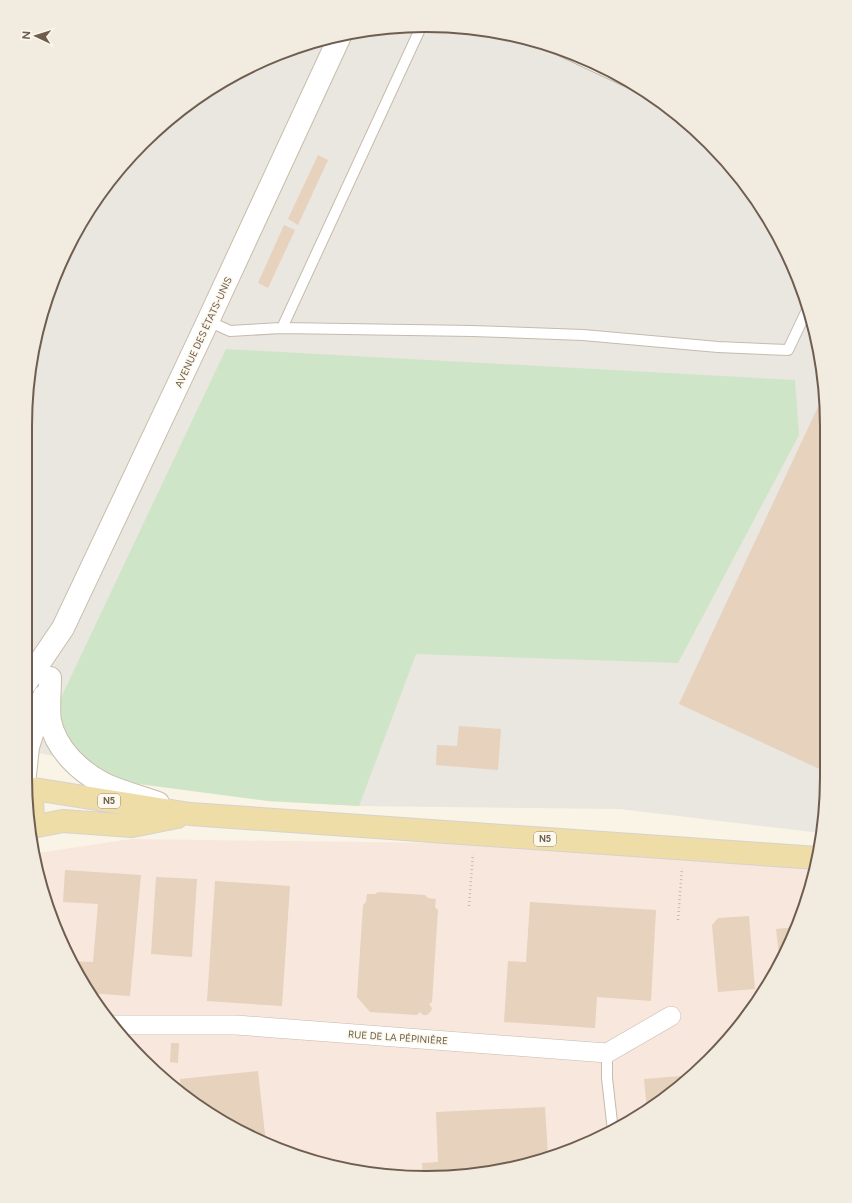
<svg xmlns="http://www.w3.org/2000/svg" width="852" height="1203" viewBox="0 0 852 1203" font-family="Figtree,sans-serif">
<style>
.commercial{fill:#f8e7dc}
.industrial{fill:#eae6e0}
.green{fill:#cfe5c7}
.building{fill:#e6d2bd}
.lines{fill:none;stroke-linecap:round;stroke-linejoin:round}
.lane-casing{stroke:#c6bbac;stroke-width:12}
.street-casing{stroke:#c6bbac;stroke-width:20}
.secondary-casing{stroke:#c9bcaa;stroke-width:24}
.primary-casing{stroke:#d7d2ce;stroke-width:24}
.path{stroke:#cfbaa5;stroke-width:2.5;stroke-dasharray:1 3;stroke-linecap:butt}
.lane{stroke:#fff;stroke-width:10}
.street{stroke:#fff;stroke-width:19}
.secondary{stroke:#fff;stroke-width:22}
.primary{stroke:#efdda8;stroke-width:22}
.labels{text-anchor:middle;stroke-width:3;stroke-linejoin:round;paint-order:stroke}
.shield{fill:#fcf8ec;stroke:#998c7e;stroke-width:1}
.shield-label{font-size:9px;font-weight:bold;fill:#6f5e4f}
.street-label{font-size:10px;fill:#6f5e4f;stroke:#fcf8ec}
.rim{fill:none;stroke:#6f5e4f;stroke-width:2}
</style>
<rect width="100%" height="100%" fill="#f9f4e6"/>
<path class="commercial" d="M 131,839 L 436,843 L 817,859 L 813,881 L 786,955 L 744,1021 L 690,1079 L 627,1124 L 580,1147 L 478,1175 L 426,1178 L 348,1170 L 249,1137 L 161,1078 L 92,1000 L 56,931 L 39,881 L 35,855 L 38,853 Z"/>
<path class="industrial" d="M 452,26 L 530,39 L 604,66 L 670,108 L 728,162 L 773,225 L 796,272 L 824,373 L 826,803 L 821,833 L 620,809 L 359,806 L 268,801 L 25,750 L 25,426 L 33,348 L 55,273 L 79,225 L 124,162 L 162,124 L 226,79 L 297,46 L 374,28 Z"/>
<path class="green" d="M 226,349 L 795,380 L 799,435 L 678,663 L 416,654 L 359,806 L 268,801 L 93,778 L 50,721 Z"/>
<path class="building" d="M 318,155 L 328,160 L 298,225 L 288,219 Z
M 284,225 L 295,230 L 268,288 L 258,283 Z
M 824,394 L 824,531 L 826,772 L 679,704 Z
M 459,726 L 501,729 L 498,770 L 436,765 L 437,745 L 457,746 Z
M 65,870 L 141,875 L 130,996 L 89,993 L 72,961 L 93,962 L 98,904 L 63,902 Z
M 156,877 L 197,879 L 192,957 L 151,954 Z
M 215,881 L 290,886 L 282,1006 L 207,1001 Z
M 378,892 L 425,895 L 428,898 L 436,899 L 435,907 L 438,910 L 432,1002 L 429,1004 L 432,1008 L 431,1011 L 427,1015 L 423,1015 L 420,1012 L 417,1015 L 370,1012 L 357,997 L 363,905 L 366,902 L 367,894 L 375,894 Z
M 530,902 L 656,910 L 651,1001 L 597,997 L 595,1028 L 504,1022 L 508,961 L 526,962 Z
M 749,916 L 755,989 L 718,992 L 712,925 L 718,918 Z
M 796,927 L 786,955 L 780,964 L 776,929 Z
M 171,1043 L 179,1043 L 178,1063 L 170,1062 Z
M 258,1071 L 266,1143 L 249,1137 L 181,1091 L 180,1079 Z
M 694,1075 L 690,1079 L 647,1110 L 644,1079 Z
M 545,1107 L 548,1156 L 478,1175 L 423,1178 L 422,1163 L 438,1162 L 436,1112 Z"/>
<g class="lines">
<defs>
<path id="lane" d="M 553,47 L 632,84
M 208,321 L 230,331 L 282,328 L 421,27
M 282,328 L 472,331 L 583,335 L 718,347 L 788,350 L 807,310
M 607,1053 L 607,1078 L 613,1131"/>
<path id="street" d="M 115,1025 L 236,1025 L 607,1053 L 671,1016"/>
<path id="secondary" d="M 50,678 C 50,691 48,709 50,721 C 56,749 79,771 104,784 C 121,792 141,797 158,803
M 25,684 L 63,628 L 208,321 L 340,36
M 25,775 L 28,747 L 44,696"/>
<path id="primary" d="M 26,786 C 33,798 34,811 31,825
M 28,788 L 190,814 L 817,858
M 32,827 L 63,821 L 132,826 L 177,817"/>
</defs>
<use href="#lane" class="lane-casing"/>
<use href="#street" class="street-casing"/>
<use href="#secondary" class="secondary-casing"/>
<use href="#primary" class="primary-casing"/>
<path class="path" d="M 469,906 L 473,854
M 678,920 L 682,868"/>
<use href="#lane" class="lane"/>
<use href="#street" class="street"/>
<use href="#secondary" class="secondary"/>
<use href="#primary" class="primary"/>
</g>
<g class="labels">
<g class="shield">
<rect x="98" y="794" width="22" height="14" rx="3"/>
<rect x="534" y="832" width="22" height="14" rx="3"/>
</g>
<g class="shield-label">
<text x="109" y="804">N5</text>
<text x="545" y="842">N5</text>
</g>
<g class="street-label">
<text transform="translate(203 332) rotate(-65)" y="4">AVENUE DES ÉTATS-UNIS</text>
<text transform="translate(398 1037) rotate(4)" y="4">RUE DE LA PÉPINIÈRE</text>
</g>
</g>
<path d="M0 0H852V1203H0ZM426 32H426A394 394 0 0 1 820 426V777A394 394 0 0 1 426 1171H426A394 394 0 0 1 32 777V426A394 394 0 0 1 426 32Z" fill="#f1ecdf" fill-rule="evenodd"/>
<path class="rim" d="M426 32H426A394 394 0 0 1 820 426V777A394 394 0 0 1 426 1171H426A394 394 0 0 1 32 777V426A394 394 0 0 1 426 32Z"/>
<g transform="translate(36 36) rotate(274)" stroke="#fcf8ec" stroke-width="3" paint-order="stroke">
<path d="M0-3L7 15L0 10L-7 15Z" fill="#6f5e4f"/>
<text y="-6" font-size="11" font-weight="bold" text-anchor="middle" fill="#6f5e4f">N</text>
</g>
</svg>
